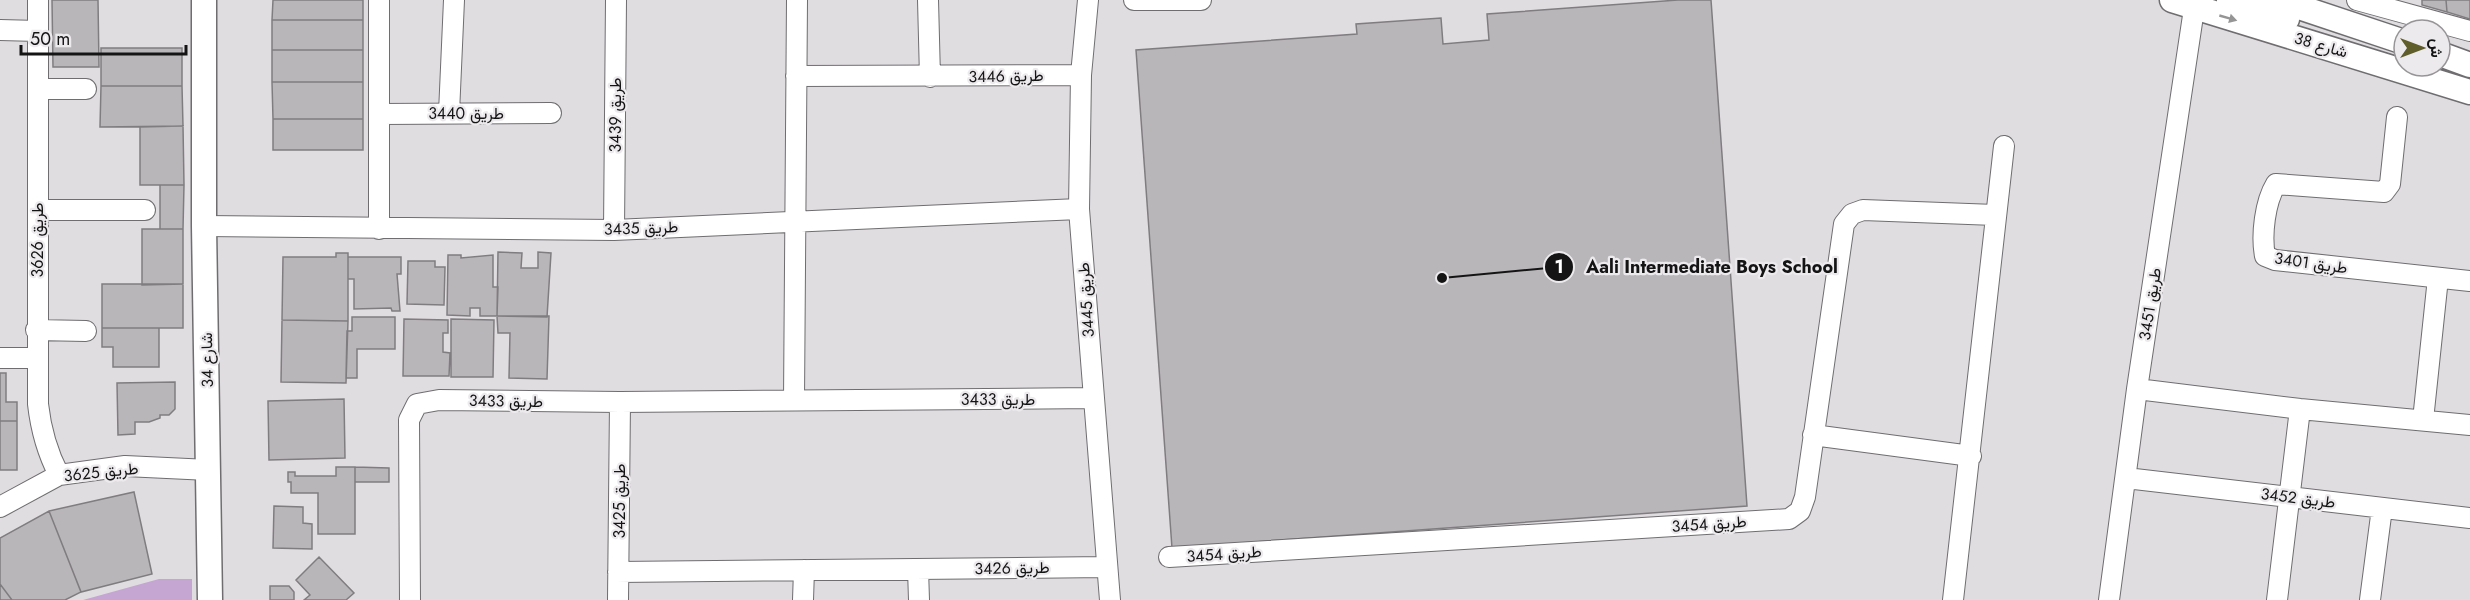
<svg xmlns="http://www.w3.org/2000/svg" width="2470" height="600" viewBox="0 0 2470 600" font-family="Jost,Vazirmatn,sans-serif">
<style>
.green{fill:#c5a5d1}
.building{fill:#b9b6ba;stroke:#807d81;stroke-width:1.5}
.lines{fill:none;stroke-linecap:round;stroke-linejoin:round}
.minor-casing{stroke:#6f6d70;stroke-width:22}
.tertiary-casing{stroke:#6f6d70;stroke-width:27}
.minor{stroke:#fff;stroke-width:20}
.tertiary{stroke:#fff;stroke-width:24}
.oneway{fill:#969596}
.labels{text-anchor:middle;dominant-baseline:central;stroke-width:4.5;stroke-linejoin:round;paint-order:stroke}
.street-label{font-size:16px;fill:#151415;stroke:#edeaee}
.leader{fill:none;stroke:#151415;stroke-width:2}
.callout-dot{fill:#151415;stroke:#edeaee;stroke-width:2}
.mark-label{font-size:18px;text-anchor:middle;font-weight:bold;fill:#fff}
.callout-label{font-size:18px;text-anchor:middle;font-weight:bold;fill:#151415;stroke:#edeaee;stroke-width:4.5;stroke-linejoin:round;paint-order:stroke}
</style>
<rect width="100%" height="100%" fill="#e0dde1"/>
<!-- green -->
<path class="green" d="M159,579H192V600H83Z"/>
<!-- building -->
<path class="building" d="M52,0H98L99,67H53Z
M273,0H363V20H272Z
M1678,0H1711L1747,506L1172,548L1136,50L1357,34L1356,24L1441,18L1443,44L1489,40L1487,14Z
M2422,0H2446L2447,12L2422,5Z
M2446,0H2470V19L2447,12Z
M272,20H363V50H272Z
M101,48H182V86H101Z
M272,50H363V82H272Z
M272,82H363V119H273Z
M101,86H182L183,126L100,127Z
M273,119H363V150H273Z
M183,126L184,185H140V127Z
M160,185H184L183,229H160Z
M142,229H183V284L142,285Z
M498,252L522,253L521,268H538V252L551,253L547,317L497,316Z
M336,253H348V321L282,320L283,257H336Z
M448,255H461V258L493,255V287H498L497,316H480V308H470V316L447,315Z
M348,257H401V274H397L400,311H392L391,308L354,309V279H348Z
M408,261H435V267H445L444,305L407,304Z
M102,284H183V328H102Z
M497,316H549L547,379L509,378L510,333H498Z
M352,317H395V349H357V378H346L347,331H352Z
M404,319L448,320V333H443V352L450,353L449,376H403Z
M451,319L494,320L493,377H451Z
M282,320L348,321L346,383L281,382Z
M102,328H159V367H113V347H102Z
M0,373H6V402H17V421H0Z
M175,382V409L169,415H160V418L149,422H135V434L118,435L117,383Z
M344,399L345,458L269,460L268,401Z
M0,421H17V470H0Z
M336,467H355V534H318V493H291V482H288V472H295V476H336Z
M355,467L389,468V482H355Z
M134,492L152,574L81,592L49,511Z
M274,506L303,507V523L312,524V549L273,548Z
M49,511L81,592L65,600H12L0,584V538Z
M319,557L354,593L346,600H304L310,595L296,580Z
M0,584L12,600H0Z
M270,586H289L294,592V600H270Z"/>
<g class="lines">
<defs>
<path id="minor" d="M38,0V404C41,431 47,452 59,475
M379,0V229
M928,0L930,77
M1088,0L1081,75L1079,209L1110,600
M1134,0H1201
M2357,0L2470,31
M0,30L38,31
M796,76L1081,75
M38,89H86
M449,113L454,0
M381,114L551,113
M2397,117L2390,184L2384,192L2276,184C2265,202 2261,235 2265,256L2275,260L2470,281
M38,210H145
M204,226L614,230L1079,209
M614,230L616,0
M36,330L86,331
M0,358H36
M2137,389L2300,409L2470,425
M794,400L797,0
M2423,420L2438,278
M1813,435L1971,456
M2126,478L2470,518
M0,507L59,475L125,466L209,470
M1169,557L1789,519L1800,511L1805,497L1844,224L1852,214L1863,210L1995,215
M918,569L919,600
M618,572L1106,567
M410,600L409,420L417,404L439,400L620,402L1094,398
M618,600L620,402
M803,600L804,570
M1953,600L2004,146
M2109,600L2137,389L2194,9
M2277,600L2300,409
M2370,600L2382,508"/>
<path id="tertiary" d="M204,0V226L210,600
M2172,0L2470,92
M2229,0L2287,19
M2278,0L2404,42
M2440,54L2470,65"/>
</defs>
<!-- minor casing -->
<use href="#minor" class="minor-casing"/>
<!-- tertiary casing -->
<use href="#tertiary" class="tertiary-casing"/>
<!-- minor -->
<use href="#minor" class="minor"/>
<!-- tertiary -->
<use href="#tertiary" class="tertiary"/>
</g>
<!-- one-way arrows -->
<defs><path id="oneway-solid" d="M-6-.8H1V-3.2L6.5 0L1 3.2V.8H-6Z" transform="scale(1.5)"/></defs>
<use class="oneway" href="#oneway-solid" transform="translate(2228 18) rotate(16)"/>
<g class="labels">
<!-- street labels -->
<g class="street-label">
<text transform="translate(2321 45) rotate(16)">شارع 38</text>
<text transform="translate(1006 76) rotate(-1)">طريق 3446</text>
<text x="466" y="113">طريق 3440</text>
<text transform="translate(615 115) rotate(-90)">طريق 3439</text>
<text transform="translate(641 228) rotate(-2)">طريق 3435</text>
<text transform="translate(37 240) rotate(-90)">طريق 3626</text>
<text transform="translate(2311 263) rotate(8)">طريق 3401</text>
<text transform="translate(1086 300) rotate(-94)">طريق 3445</text>
<text transform="translate(2150 304) rotate(-81)">طريق 3451</text>
<text transform="translate(207 360) rotate(-91)">شارع 34</text>
<text x="998" y="399">طريق 3433</text>
<text transform="translate(506 401) rotate(1)">طريق 3433</text>
<text transform="translate(101 472) rotate(-6)">طريق 3625</text>
<text transform="translate(2298 498) rotate(7)">طريق 3452</text>
<text transform="translate(619 501) rotate(-90)">طريق 3425</text>
<text transform="translate(1709 524) rotate(-4)">طريق 3454</text>
<text transform="translate(1224 554) rotate(-4)">طريق 3454</text>
<text transform="translate(1012 568) rotate(-1)">طريق 3426</text>
</g>
</g>
<!-- callouts -->
<path class="leader" d="M1442 278L1559 267"/>
<g class="callout-dot">
<circle cx="1442" cy="278" r="6"/>
<circle cx="1559" cy="267" r="15"/>
</g>
<g class="mark-label">
<text x="1559" y="273">1</text>
</g>
<g class="callout-label">
<text x="1712" y="273">Aali Intermediate Boys School</text>
</g>
<!-- north arrow -->
<g transform="translate(2422 48) rotate(90)"><circle r="28" fill="#edeaee" stroke="#979497" stroke-width="1.5"/>
<path d="M0-4.5L10 22L0 15L-10 22Z" fill="#5f5d2a"/>
<text y="-9" font-size="16" font-weight="bold" text-anchor="middle" fill="#151415">ش</text>
</g>
<!-- scale -->
<path d="M21 45v9h165v-9" fill="none" stroke="#151415" stroke-width="3"/>
<text x="30" y="45" font-size="18" fill="#151415" stroke="#edeaee" stroke-width="4.5" paint-order="stroke">50 m</text>
</svg>
